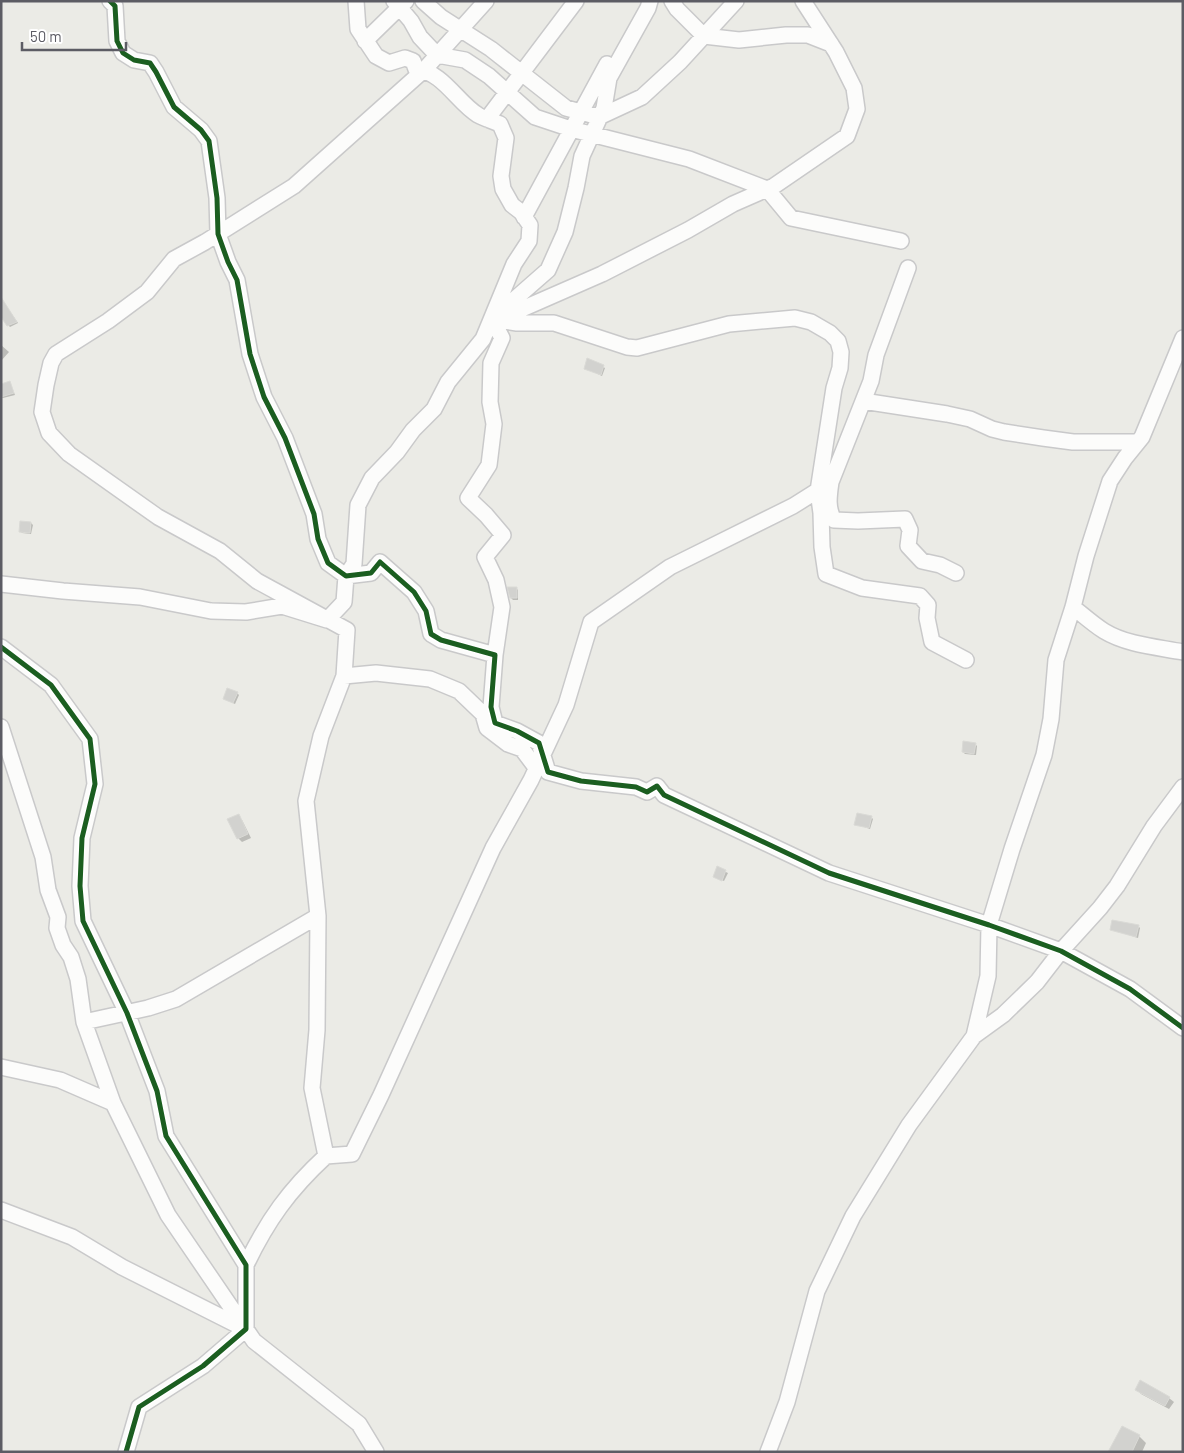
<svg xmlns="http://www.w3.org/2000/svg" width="1184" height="1453" viewBox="0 0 1184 1453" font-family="Barlow,sans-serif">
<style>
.shadow{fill:#0003}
.building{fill:#d2d2cf;stroke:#dadad6}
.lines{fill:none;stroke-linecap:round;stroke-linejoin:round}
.minor-casing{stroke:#c9c9ca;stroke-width:18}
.minor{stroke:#fcfcfb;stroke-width:15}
.cycleway-casing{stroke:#fff;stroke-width:8}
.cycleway{stroke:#1b5e20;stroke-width:5}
</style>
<rect width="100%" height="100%" fill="#ebebe6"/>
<!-- shadow -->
<path class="shadow" d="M9,310L18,323L10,327L8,325Z
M1,345L9,352L1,361Z
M588,360L605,368L602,376L585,368Z
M10,383L15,395L3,398L1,397Z
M31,523L33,525L31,534L22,533L20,531Z
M516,588L518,590V600H513L511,598Z
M237,693L239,695L235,704L224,699Z
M975,744L977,746L976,755L965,754L963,752Z
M238,816L242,820L251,838L242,842L238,838Z
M871,817L873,819L870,829L856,824Z
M717,868L728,873L724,881L714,877Z
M1138,926L1140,928L1138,938L1111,929Z
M1137,1389L1169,1398L1174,1402L1169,1409L1141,1394Z
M1122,1428L1139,1436L1146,1443L1142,1452H1110Z"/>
<!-- building -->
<path class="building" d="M1,297L17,322L7,326L1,317Z
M587,358L604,365L601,375L584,369Z
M10,381L14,393L1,397V384Z
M20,521L31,522L30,533L19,532Z
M507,587H517V598H510Z
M227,688L238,692L233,703L223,699Z
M963,741L976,743L974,754L962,752Z
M857,813L872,816L869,828L854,825Z
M239,814L248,834L237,839L227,819Z
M717,866L726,870L722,881L713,877Z
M1112,920L1139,925L1136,937L1110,930Z
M1140,1380L1170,1397L1165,1406L1135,1390Z
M1122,1426L1140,1435L1132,1452H1108Z"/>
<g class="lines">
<defs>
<path id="minor" d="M110,1L115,6L117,41L123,53L134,60L150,63L156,72L174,107L201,130L209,141L217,198L218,234L228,262L237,280L250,354L264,397L285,438L314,514L318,539L328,563L346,576L371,573L380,562L414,592L426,611L431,634L441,640L495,655L491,707L495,723L517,731L539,743L548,772L581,781L636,787L647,792L657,786L664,795L829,873L989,925L1061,951L1130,989L1183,1028
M394,1L411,21L420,37L437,55L465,60L489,76L535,117L571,129L689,159L767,189L791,218L901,241
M423,1L441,17L491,49L566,108L599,117L642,97L680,62L736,1
M486,1L424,70L294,186L205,242L174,259L147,292L108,321L56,354L51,363L46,385L42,412L49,433L69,454L158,517L220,551L257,581L347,630L344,676L376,673L430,679L459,691L483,714L487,728L508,744L522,749L537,769
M672,1L677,9L704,36L739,40L786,35H808L831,44
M365,41L406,1
M487,119L576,1
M524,217L607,64
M908,268L876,355L871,381L831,482C829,496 827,508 834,520L858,521L905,519L910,530L908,546L922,561L940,565L956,573
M499,313L548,270L565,232L576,188L582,156L604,108L609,78L648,8L650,1
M492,319L517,323H554L627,347L637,348L729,324L795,318L811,322L830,333L838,341L841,352L840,368L834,388L818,491L821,513L822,547L826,574L862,588L920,596L928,605L927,618L932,642L966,660
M492,319L502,338L491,363L490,402L494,424L489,465L468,498L486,515L503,535L485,557L496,580L502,607L495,655
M497,320L602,274L688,230L733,204L774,186L847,136L857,109L854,88L836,52L803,1
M863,401L947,414L970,419L992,429L1004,432L1043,438L1073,442H1138
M1,584L63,591L140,597L211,611L246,612L282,606L327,620L344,602L346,576L354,564L358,505L372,478L397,452L413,430L434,409L448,382L483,339L514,264L529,241L530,225L521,212L512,205L503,189L501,176L506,138L500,124C493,121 485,119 478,115C457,102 443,72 416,69L413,61L405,58L389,63L376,56L358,29L356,1
M1073,607C1083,615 1093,624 1104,631C1127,645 1157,647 1183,652
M1,647L51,685L90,739L95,784L82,838L80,886L83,921L127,1013L157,1091L166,1136L246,1265V1329L203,1366L139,1407L126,1452
M1,727L43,857L48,890L58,917L57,928L63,945L71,957L78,979L84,1022L113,1103L168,1215L254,1341L359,1424L376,1452
M84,1022L148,1008L176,999L318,916
M974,1036L988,976L989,925L1012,849L1044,755L1051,719L1056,660L1073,607L1086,556L1110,481L1125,458L1142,437L1183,338
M1,1067L60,1080L113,1103
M326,1156L352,1154L381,1095L493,848L531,780L566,705L591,622L670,567L793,506L831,482
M1,1210L72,1237L122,1267L245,1329
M246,1265C267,1221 289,1190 326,1156L312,1088L317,1030L318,916L306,801L321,736L344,676
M768,1452L787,1402L817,1291L853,1216L909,1125L974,1036L1003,1015L1037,982L1061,951L1100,908L1117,886L1154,826L1183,787"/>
</defs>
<!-- minor casing -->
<use href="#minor" class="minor-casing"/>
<!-- minor -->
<use href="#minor" class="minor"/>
<defs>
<path id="cycleway" d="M110,1L115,6L117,41L123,53L134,60L150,63L156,72L174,107L201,130L209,141L217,198L218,234L228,262L237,280L250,354L264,397L285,438L314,514L318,539L328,563L346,576L371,573L380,562L414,592L426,611L431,634L441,640L495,655L491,707L495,723L517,731L539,743L548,772L581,781L636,787L647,792L657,786L664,795L829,873L989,925L1061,951L1130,989L1183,1028
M1,647L51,685L90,739L95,784L82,838L80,886L83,921L127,1013L157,1091L166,1136L246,1265V1329L203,1366L139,1407L126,1452"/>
</defs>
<!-- cycleway casing -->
<use href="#cycleway" class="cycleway-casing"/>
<!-- cycleway -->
<use href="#cycleway" class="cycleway"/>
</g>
<!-- border -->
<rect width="1184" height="1453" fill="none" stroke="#5c5c64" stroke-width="5"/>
<!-- scale -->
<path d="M22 42v8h104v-8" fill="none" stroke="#5c5c64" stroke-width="2.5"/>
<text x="30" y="42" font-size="15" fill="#5c5c64" stroke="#ffffff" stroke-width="4" paint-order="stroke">50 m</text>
</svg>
